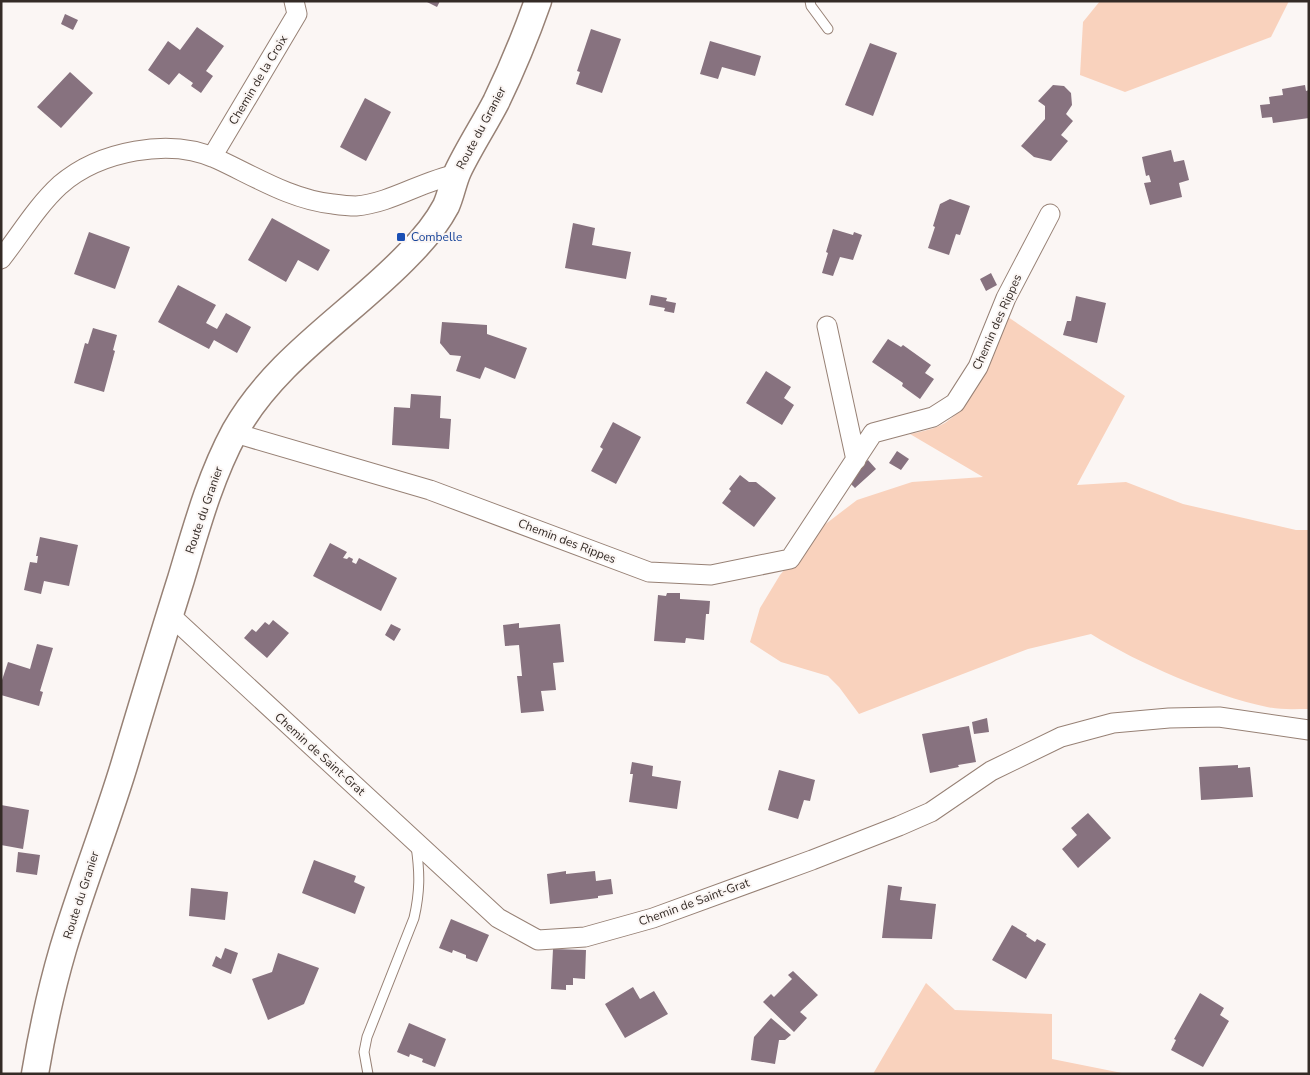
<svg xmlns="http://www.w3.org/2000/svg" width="1310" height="1075" viewBox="0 0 1310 1075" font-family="'Nunito Sans',sans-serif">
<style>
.green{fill:#f9d2bd}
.building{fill:#87727f}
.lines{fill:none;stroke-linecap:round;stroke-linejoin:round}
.lane-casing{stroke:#978175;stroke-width:11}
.street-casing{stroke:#978175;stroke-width:21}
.secondary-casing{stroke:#978175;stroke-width:29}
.lane{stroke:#fff;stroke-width:9}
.street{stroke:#fff;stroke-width:19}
.secondary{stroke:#fff;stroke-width:26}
.transit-dot{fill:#1a4fb4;stroke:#fbf6f4;stroke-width:2}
.labels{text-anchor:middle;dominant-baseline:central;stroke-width:4;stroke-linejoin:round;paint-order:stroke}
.street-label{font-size:12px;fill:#342b26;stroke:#fbf6f4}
.transit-label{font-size:12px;fill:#164399;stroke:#fbf6f4;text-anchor:start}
</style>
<rect width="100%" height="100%" fill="#fbf6f4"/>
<!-- green -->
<path class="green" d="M1100,1H1289L1271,37L1125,92L1080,75L1083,22Z
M1008,317L1125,396L1077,485L1126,482L1183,504L1296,530H1309V709C1295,709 1280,710 1267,707C1211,695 1140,664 1091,634L1028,649L859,714L839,687L828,676L781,662L750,642L760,608L780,575L819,529L857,500L912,482L983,477L910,434C919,432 930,430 939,426C974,411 993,350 1008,317Z
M926,983L955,1010L1052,1014V1059L1127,1074H873Z"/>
<!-- building -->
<path class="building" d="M425,1H440L437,7Z
M65,14L78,20L73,30L61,24Z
M197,27L224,46L206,71L213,76L201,93L191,86L193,83L179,73L169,85L148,70L168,41L180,50Z
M591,29L621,39L602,93L576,84L580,72L577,71Z
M710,41L761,56L755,76L722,67L718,79L700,74Z
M870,43L897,53L873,116L845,105Z
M70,72L93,93L61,128L37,107Z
M1053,85L1064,86L1071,93L1072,105L1066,114L1073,121L1061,135L1068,141L1051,161L1034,157L1021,146L1045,119V106L1038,101Z
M1305,85L1306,91L1309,90V118L1273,123L1272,117L1262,118L1260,105L1270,104L1269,97L1283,95L1282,89Z
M365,98L391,112L366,161L340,147Z
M1171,150L1174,162L1184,160L1189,180L1179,183L1182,197L1150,205L1144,183L1151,182L1149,175L1146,176L1142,157Z
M950,199L970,206L960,235L956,234L949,255L928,248L935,227L933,226L940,204Z
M272,218L330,250L318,271L298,260L286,282L248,260Z
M573,223L595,228L592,245L631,252L626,279L565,268Z
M833,229L853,235L854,232L862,235L853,260L840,257L833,276L822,273L828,253L826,252Z
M89,232L130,247L115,289L74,274Z
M991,273L997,285L986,291L980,279Z
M178,285L216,305L206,323L217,329L226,313L251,327L237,353L214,340L209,349L158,322Z
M651,295L667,298L666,301L676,303L674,313L664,311L665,308L649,305Z
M1076,296L1106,303L1097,343L1063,335L1067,321H1071Z
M442,322L487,325V334L527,348L515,379L485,367L480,379L456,371L461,356L450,355L440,343Z
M93,328L117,335L113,350L115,351L104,392L74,383L85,343L88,344Z
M888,339L901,347L903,345L931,365L925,373L934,379L920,399L902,386L903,383L872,362Z
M766,371L791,387L784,398L794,405L782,425L746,403Z
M411,394L441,396L440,418L451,419L449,449L392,445L394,407L410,408Z
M613,422L641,437L616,484L591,471L603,449L600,447Z
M897,451L909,459L901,470L889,463Z
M868,460L876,469L855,488L846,479Z
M740,475L749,482H756L776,498L754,527L722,503L731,491L729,489Z
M40,537L78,545L69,586L44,581L41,594L24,590L30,562L37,563L38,556H36Z
M330,543L347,552L343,558L347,559L349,557L353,559L352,562L356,564L359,558L397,578L381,611L313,576Z
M667,593H680V599L710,601L709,614H706L704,640L686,638L685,643L654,641L658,595L666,596Z
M273,620L289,633L267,658L244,638L252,629L256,632L265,622L269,625Z
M519,623V628L560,624L564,662L553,663L556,690L541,691L544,711L521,713L517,676H522L519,645L505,646L503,625Z
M391,624L401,629L394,641L385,635Z
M37,644L53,648L40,691L43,692L39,706L1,695V683L8,662L30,669Z
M987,718L989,732L974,734L972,722Z
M969,726L976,762L958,765L959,767L930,773L922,734Z
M632,762L653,766L652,776L681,781L677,809L629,802L633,774H630Z
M1238,765V768L1250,767L1253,797L1201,800L1199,767Z
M779,770L815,780L810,801L804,800L798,819L768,810Z
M1,805L29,810L23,849L1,845Z
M1088,813L1111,838L1078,868L1062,849L1077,835L1071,828Z
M18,852L40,855L37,875L16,872Z
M314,860L356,876L354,882L365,887L355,914L302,893Z
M566,871V874L595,871L596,881L611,879L613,894L598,896V898L550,904L547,874Z
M888,885L902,887L900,900L936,904L932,939L882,938Z
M191,888L228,892L225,920L189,916Z
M451,919L489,935L477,962L466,958V955L453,950L452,953L439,948Z
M1012,925L1027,934L1026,936L1035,942L1037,939L1046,944L1026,979L992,960Z
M225,948L238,953L231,974L212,966L216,956L221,959Z
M553,949L586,950L585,979L573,978V985H566V990L551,989Z
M278,953L319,968L304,1004L268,1020L252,979L272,972Z
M793,971L818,995L800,1012L807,1018L794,1032L763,1002L771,994L774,997L792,979L788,975Z
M633,987L640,999L654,991L668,1014L625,1038L605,1004Z
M1200,993L1224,1008L1220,1015L1229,1021L1203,1067L1171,1050L1176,1040L1174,1039Z
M771,1018L791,1035L785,1040H779L775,1064L751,1060L754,1037Z
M409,1023L446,1039L435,1067L422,1062L423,1059L410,1054L409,1057L397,1052Z"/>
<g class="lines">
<defs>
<path id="lane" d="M810,1L811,6L828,29
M368,1074L364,1052L367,1037L414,918C420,892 420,873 416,846"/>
<path id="street" d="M212,157L297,14L294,1
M1,259C20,235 37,206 60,185C99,151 170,137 217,159C254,176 292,200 333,204C340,205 348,206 356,206C391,203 422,181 457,174
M827,326L856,460
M235,431L245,436L430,490L649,572L711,575L790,559L873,433L933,417L955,403L978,367L1006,298L1050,214
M170,615L498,918L538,940L585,937L653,918L812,860L899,826L931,812L991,771L1061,737L1113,723L1169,718L1219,717L1309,730"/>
<path id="secondary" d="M35,1074C42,1032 51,990 63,949C82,885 107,823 126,759C144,699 162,639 181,579C196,529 210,477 235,431C276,358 353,313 409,254C423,240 437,223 446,206C451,195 453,182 458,171C469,148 484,125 496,102C512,69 526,35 538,1"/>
</defs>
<!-- lane casing -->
<use href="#lane" class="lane-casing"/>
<!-- street casing -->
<use href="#street" class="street-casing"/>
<!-- secondary casing -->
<use href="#secondary" class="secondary-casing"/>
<!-- lane -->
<use href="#lane" class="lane"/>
<!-- street -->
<use href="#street" class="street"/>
<!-- secondary -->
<use href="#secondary" class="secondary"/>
</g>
<!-- markers -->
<rect class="transit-dot" x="396" y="232" width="10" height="10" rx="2.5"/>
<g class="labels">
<!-- street labels -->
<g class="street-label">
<text transform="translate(258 80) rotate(-59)">Chemin de la Croix</text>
<text transform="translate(481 128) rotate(-62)">Route du Granier</text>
<text transform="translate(997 322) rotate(-66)">Chemin des Rippes</text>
<text transform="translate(204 510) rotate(-71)">Route du Granier</text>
<text transform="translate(567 541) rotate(21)">Chemin des Rippes</text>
<text transform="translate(320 754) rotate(42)">Chemin de Saint-Grat</text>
<text transform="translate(81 895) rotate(-72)">Route du Granier</text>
<text transform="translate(694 902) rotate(-20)">Chemin de Saint-Grat</text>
</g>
<!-- transit labels -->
<g class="transit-label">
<text x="411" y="237">Combelle</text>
</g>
</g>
<!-- border -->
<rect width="1310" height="1075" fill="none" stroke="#342b26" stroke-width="5"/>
</svg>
